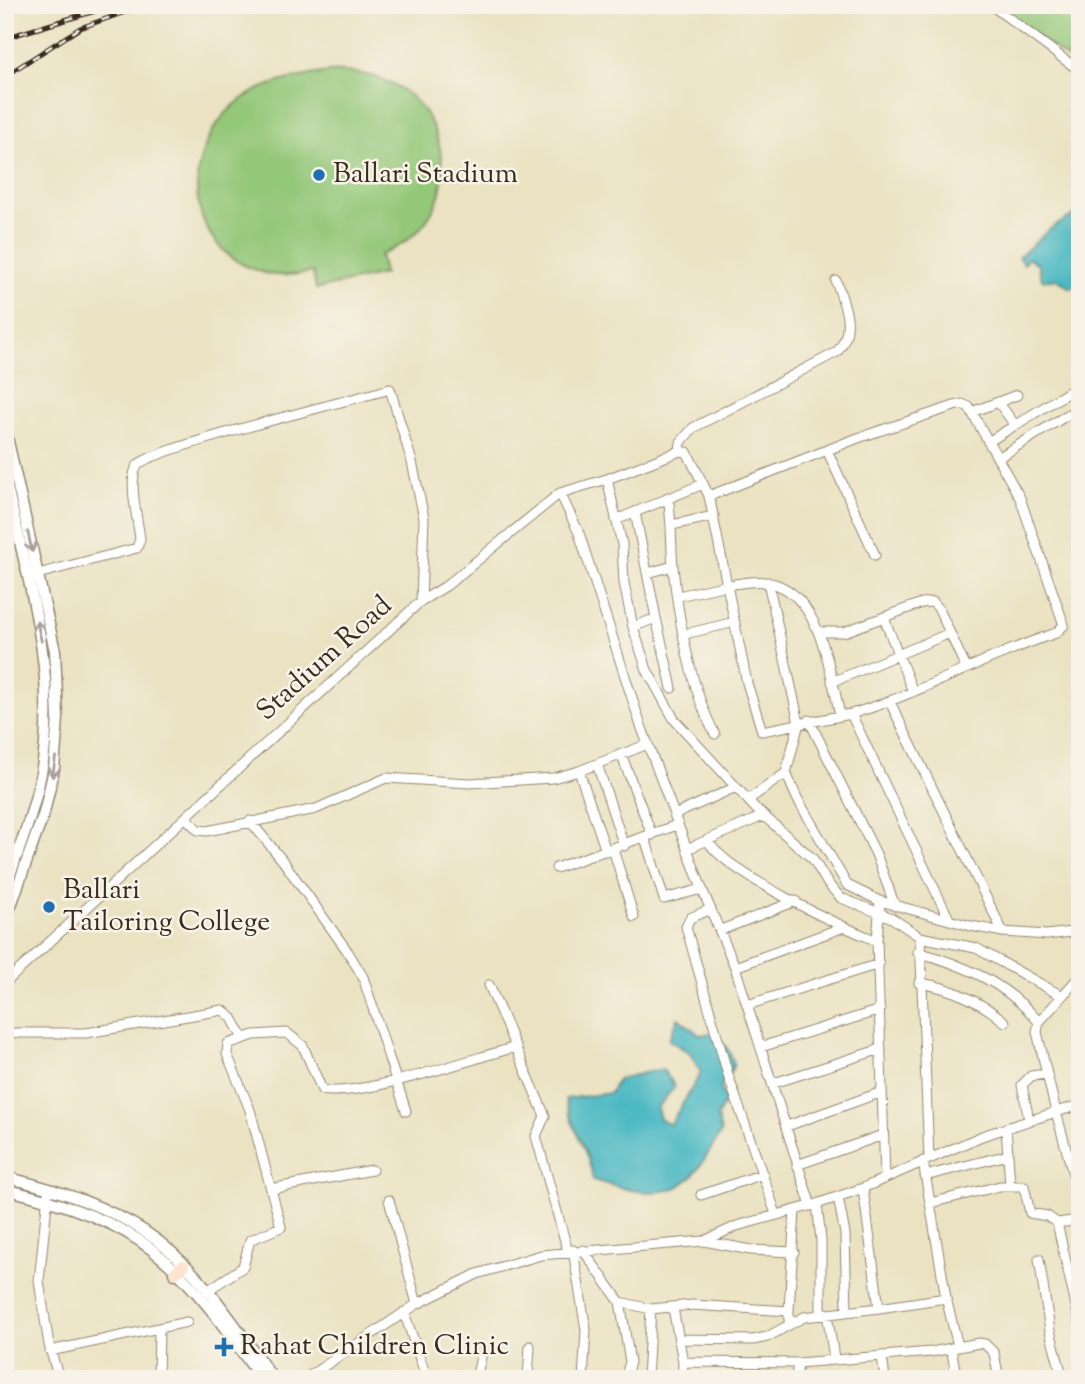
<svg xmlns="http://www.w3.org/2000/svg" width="1085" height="1384" viewBox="0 0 1085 1384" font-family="'Sorts Mill Goudy',serif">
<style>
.green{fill:#94c879;stroke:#68794c;stroke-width:2}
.water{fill:#4ab8c2;stroke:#427170;stroke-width:2}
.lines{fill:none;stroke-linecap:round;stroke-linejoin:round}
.minor-casing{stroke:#928670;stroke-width:11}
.tertiary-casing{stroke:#928670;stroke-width:13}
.secondary-casing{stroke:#928670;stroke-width:15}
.minor{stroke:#fff;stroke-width:9}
.tertiary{stroke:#fff;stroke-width:10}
.secondary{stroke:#fbe5cf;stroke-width:12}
.rail-casing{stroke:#3b2a1e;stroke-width:5}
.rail{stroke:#f7f3e8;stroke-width:2.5;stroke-dasharray:8;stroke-linecap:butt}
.oneway{stroke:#a79f9a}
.poi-dot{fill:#1f6fb2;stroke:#f7f3e8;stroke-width:2.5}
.labels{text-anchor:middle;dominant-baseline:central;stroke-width:5;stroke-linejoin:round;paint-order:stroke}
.poi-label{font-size:28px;fill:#3b2a1e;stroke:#f7f3e8;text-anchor:start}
.street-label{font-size:28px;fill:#3b2a1e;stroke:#f7f3e8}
</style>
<rect width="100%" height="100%" fill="#f7f3e8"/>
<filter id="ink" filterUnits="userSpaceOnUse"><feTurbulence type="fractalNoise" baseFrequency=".0143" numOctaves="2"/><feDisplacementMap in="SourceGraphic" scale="14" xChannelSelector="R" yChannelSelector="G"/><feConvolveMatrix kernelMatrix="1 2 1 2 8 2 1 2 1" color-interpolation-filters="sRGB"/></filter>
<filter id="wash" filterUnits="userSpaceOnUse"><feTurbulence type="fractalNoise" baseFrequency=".00686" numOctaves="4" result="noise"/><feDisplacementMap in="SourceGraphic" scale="28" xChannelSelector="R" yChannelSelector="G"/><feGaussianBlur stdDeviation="1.57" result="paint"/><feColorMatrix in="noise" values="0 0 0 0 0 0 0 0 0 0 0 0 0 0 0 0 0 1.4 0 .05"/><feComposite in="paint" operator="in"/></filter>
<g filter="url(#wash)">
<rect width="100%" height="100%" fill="#eae2c1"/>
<!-- green -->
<path class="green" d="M996,5H1080V68Z
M329,72C354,71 379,75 401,89C421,102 433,122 439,145C452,196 427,236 380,255L384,274L316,289L313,272C299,274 284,277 270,274C184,256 175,153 238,102C263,82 299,77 329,72Z"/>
<!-- water -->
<path class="water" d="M1080,211V285L1070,288L1057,279L1042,280L1038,264L1028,258L1024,264L1019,257L1050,229Z
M678,1018L700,1035L711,1033C724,1041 730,1050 734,1065L721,1086L725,1102L717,1116L721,1133C711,1147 702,1167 689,1179C664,1202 622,1189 593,1180C589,1150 571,1128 565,1099L610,1093L618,1079L662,1069L675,1086L657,1108L660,1119L670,1125L701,1073L690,1053L669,1040Z"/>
</g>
<g filter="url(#ink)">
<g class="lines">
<defs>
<path id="minor" d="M991,5L1080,71
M998,402L1015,425
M972,412L1017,395
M988,442L1080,385
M827,450L875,555
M680,451L681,442L693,428L837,352C856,328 845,307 836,281
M998,458L1080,407
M560,493L579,533L640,723L702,889L735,967L811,1206
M709,496L858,438L954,406L962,404L969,407L1020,498L1064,625L1056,633C986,656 922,693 851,714
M668,497C672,521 671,544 673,567C678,617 691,691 715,734
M635,512L656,618
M616,520L703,484
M672,525L714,516
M648,573L673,566
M768,582L799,723L786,773L797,798L847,885L880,901L971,926L1003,932L1047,935L1080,931
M678,596L727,585L747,683L762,731L851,714L949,919
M421,601L446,586L560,493L607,479
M884,618L913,692
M633,627L656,618L672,688
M820,632H844L922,603L933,602L939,609L966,668
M685,634L735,622
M832,682L950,633
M890,702L1003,932
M840,715C830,673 820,588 765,582C753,580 739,584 727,585L709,496L687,452L680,451L607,479L622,544L624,583L633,627L647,670L674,719L756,809L813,859L828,884L841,898L892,918L920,937L976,948L1062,996
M809,720L876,854L895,906
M621,754L652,835
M597,764L624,846
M579,771L606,851
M748,800L786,773
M674,815L736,787
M186,818L198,830L207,831L316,809L386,778L470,783L553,778L579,771L648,744
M250,821L283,861L348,952L363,977L406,1111
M645,838L664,899L702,889
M708,841C726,873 840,926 877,941
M613,849L634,917
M687,849L763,816
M556,868L677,825
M880,901L877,941L885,1177
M711,909L690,918L686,927L729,1078L776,1214
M721,930L796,901
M920,937L929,1158
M918,952C966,966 1006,983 1039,1022
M735,967L844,927
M1080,976L1039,1022L1037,1032L1056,1112L1080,1105
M5,983L421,601L424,518L412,462L390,389C355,399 150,449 138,465C127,478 138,521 140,539L137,548L34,575
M919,983C950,987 982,1002 1005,1022
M489,985L545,1116L536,1136L568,1252
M747,1005L879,964
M5,1033H86L223,1010L232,1018L243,1038
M761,1047L880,1010
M774,1083L881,1049
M1029,1120L1022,1085L1031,1076L1046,1074
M787,1126L882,1092
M1006,1128L1008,1155
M923,1161L946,1298L958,1346
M797,1165L883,1135
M925,1176L1008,1155L1010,1186
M271,1189L372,1170
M48,1194L39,1281L49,1345L59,1379
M701,1195L763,1174
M838,1197L845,1234L847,1311
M389,1200L417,1304
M930,1203L1000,1186H1024L1030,1213L1047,1216L1057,1223L1080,1220
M817,1204L821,1240V1313
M1057,1223L1080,1323
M704,1241L751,1250L794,1252
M573,1250L586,1330L583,1379
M583,1250L620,1302L630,1362L625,1379
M1039,1259L1050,1331L1063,1379
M207,1291L243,1267L250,1240L281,1227L250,1110L227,1054L228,1044L254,1035L287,1033L303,1046L322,1090C359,1098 474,1058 516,1047
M620,1302L651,1309L692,1305L789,1311V1323
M673,1308L683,1362
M879,1308L946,1298
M789,1311L795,1210
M404,1312L427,1379
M827,1313L834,1358
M680,1339L753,1340L767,1337L804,1317L879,1308L863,1188
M951,1348L957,1379
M50,1351L187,1322
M882,1356L885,1379
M158,1379L159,1328
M305,1379L417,1304L477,1274L541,1255L704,1241L737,1226L817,1204L863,1188L982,1136L1056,1112L1080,1199
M476,1379L481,1357
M528,1379L530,1346
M647,1379L651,1309
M682,1379L683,1362L798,1363L931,1352L979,1343L985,1344L994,1353L999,1379
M796,1379L798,1363"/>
<path id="tertiary" d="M5,428L55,651L58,718L54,769L44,813L5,922
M5,478C25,570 57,665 43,761C37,804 20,847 5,888
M5,1177C52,1188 103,1204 144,1231C198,1266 236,1327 273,1379
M5,1189C52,1201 100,1214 140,1241C189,1274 228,1331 261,1379"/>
<path id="secondary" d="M175,1273L183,1266"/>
</defs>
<!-- minor casing -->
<use href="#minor" class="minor-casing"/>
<!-- tertiary casing -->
<use href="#tertiary" class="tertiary-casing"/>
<!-- secondary casing -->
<use href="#secondary" class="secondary-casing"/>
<!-- minor -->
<use href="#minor" class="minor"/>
<!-- tertiary -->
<use href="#tertiary" class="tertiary"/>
<!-- secondary -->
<use href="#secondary" class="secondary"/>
<defs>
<path id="rail" d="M5,38L115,5
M5,76L80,28L145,5"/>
</defs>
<!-- rail casing -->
<use href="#rail" class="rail-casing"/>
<!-- rail -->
<use href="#rail" class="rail"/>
</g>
<!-- one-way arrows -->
<defs><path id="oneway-shaft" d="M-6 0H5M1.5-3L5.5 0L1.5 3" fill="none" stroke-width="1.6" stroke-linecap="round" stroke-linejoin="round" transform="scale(1.75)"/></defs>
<g class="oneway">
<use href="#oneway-shaft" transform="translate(30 542) rotate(77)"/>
<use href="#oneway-shaft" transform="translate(39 631) rotate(-103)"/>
<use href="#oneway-shaft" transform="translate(54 767) rotate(99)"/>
</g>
</g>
<!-- markers -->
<g class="poi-dot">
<circle cx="319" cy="175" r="7"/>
<circle cx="49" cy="907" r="7"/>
<path d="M220.5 1336.5h7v7h7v7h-7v7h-7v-7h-7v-7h7z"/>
</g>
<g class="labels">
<!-- poi labels -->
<g class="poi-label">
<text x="333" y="175">Ballari Stadium</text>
<text x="63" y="891">Ballari<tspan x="63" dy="32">Tailoring College</tspan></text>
<text x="240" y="1347">Rahat Children Clinic</text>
</g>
<!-- street labels -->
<g class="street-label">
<text transform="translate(325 659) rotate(-42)">Stadium Road</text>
</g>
</g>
<!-- margin -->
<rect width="1085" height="1384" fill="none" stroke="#f7f3e8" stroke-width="28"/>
</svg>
